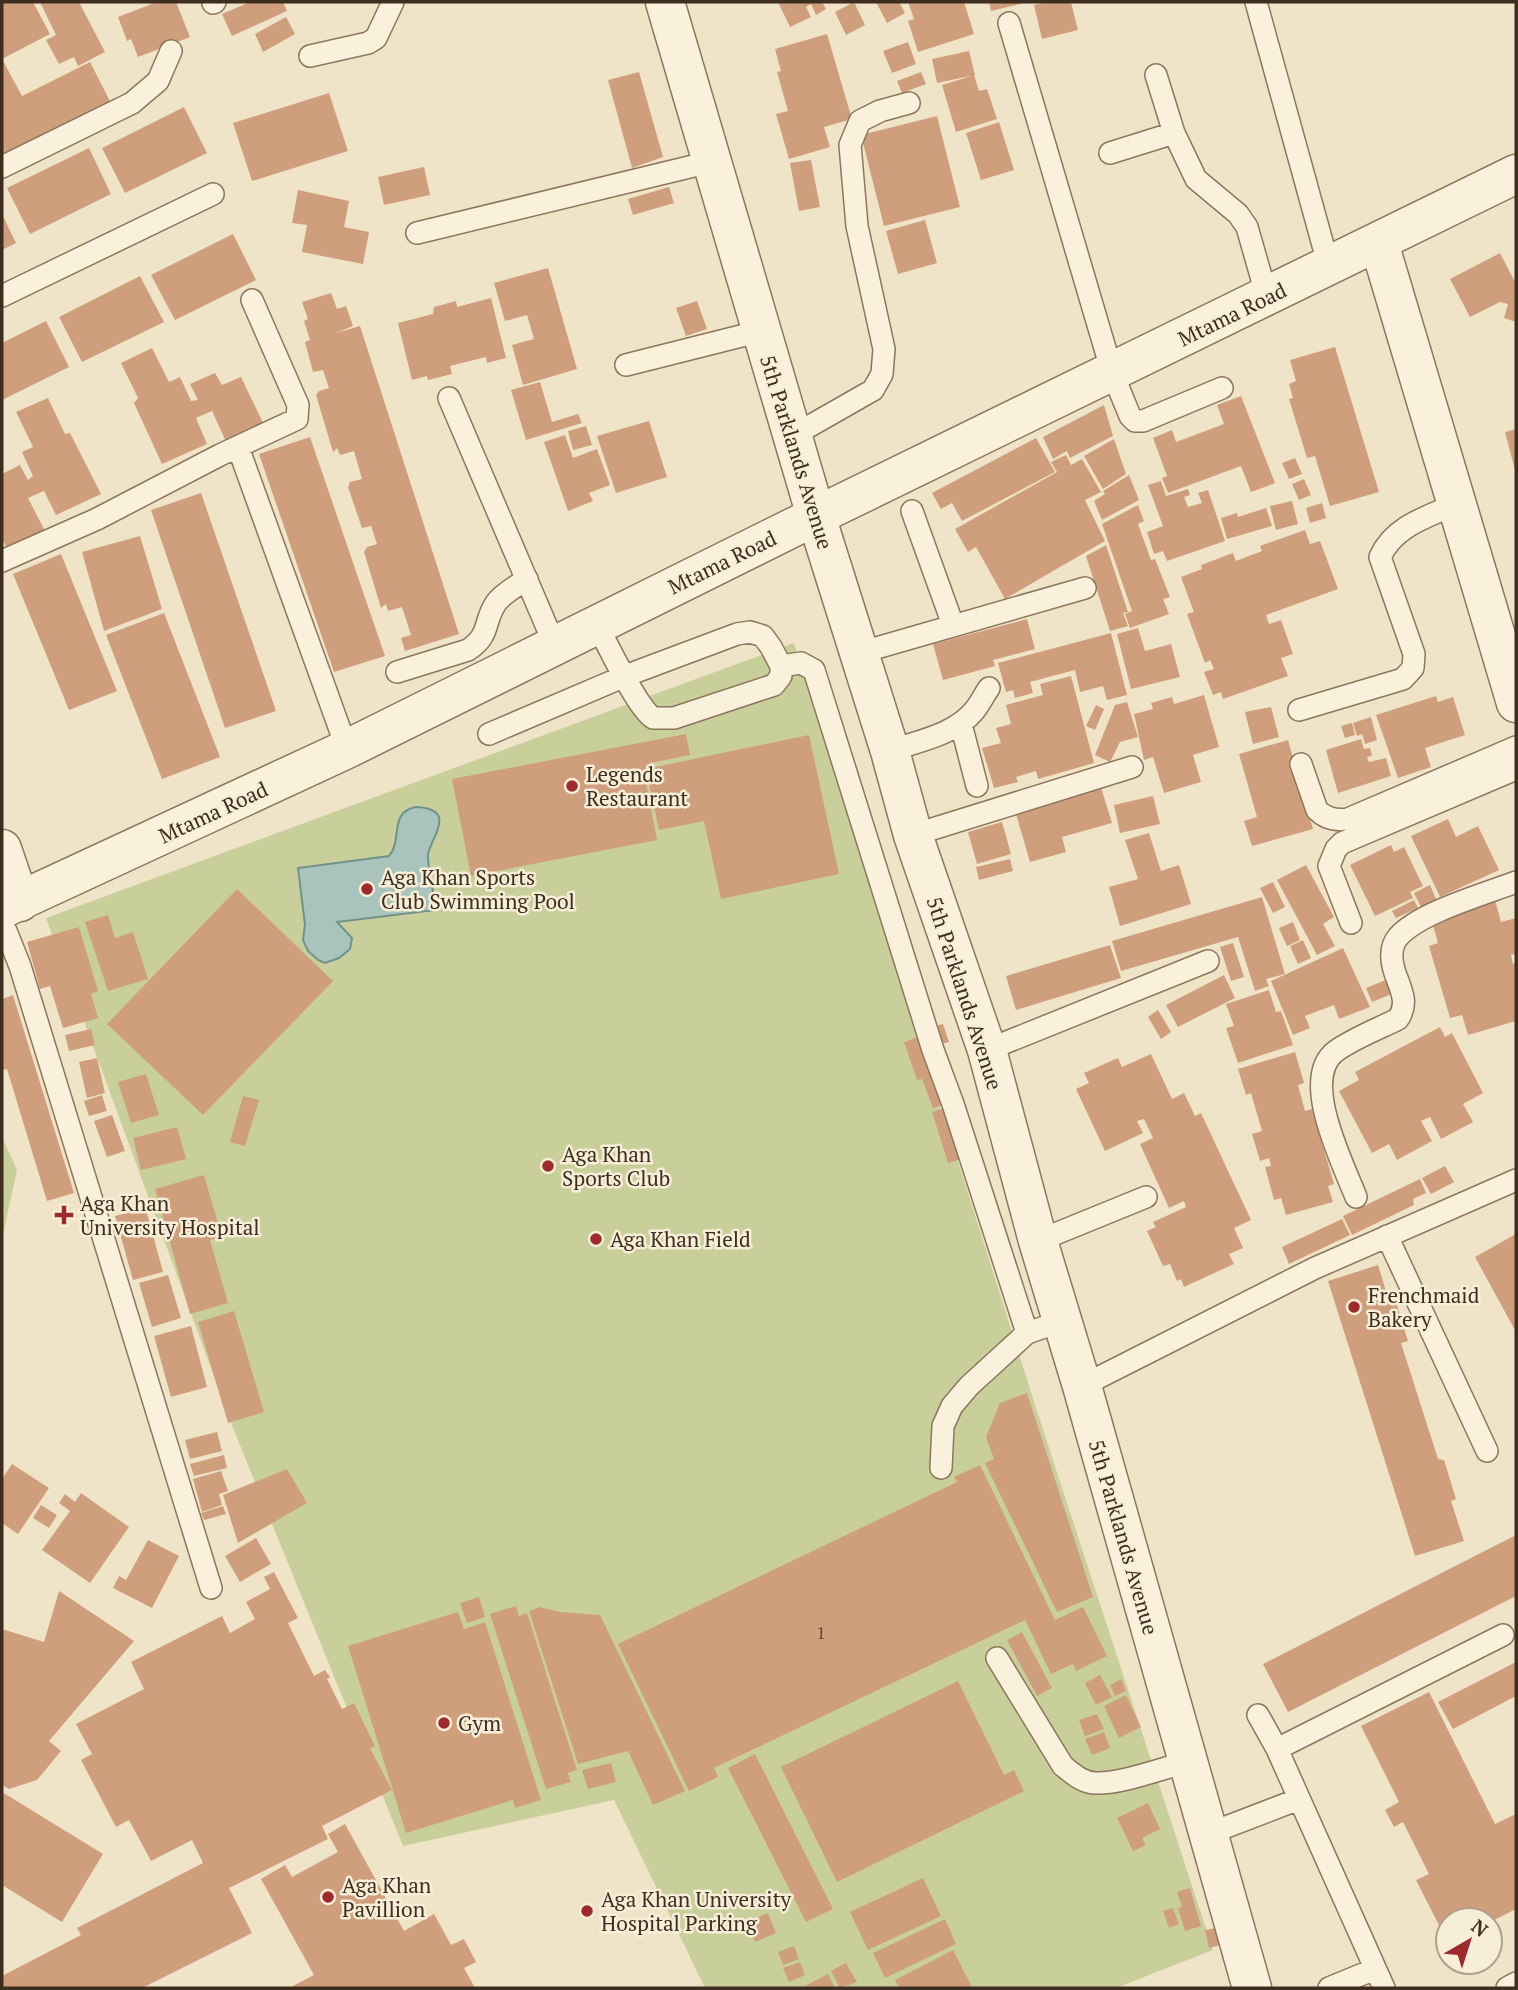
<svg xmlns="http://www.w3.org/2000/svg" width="1518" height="1990" viewBox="0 0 1518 1990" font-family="'PT Serif',serif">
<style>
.green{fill:#c9cf9b}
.water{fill:#a9c4bc;stroke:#6f938a;stroke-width:2}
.building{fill:#cf9f7d}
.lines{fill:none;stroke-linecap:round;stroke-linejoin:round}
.lane-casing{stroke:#8d765c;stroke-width:24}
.street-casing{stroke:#8d765c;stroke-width:41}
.lane{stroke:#faf1dc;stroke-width:21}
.street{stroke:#faf1dc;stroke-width:38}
.poi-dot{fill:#9e2a2b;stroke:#f7eed8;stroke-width:2.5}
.labels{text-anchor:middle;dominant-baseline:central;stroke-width:5;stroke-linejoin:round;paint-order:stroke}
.number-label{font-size:18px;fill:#624a37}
.street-label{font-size:21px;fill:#3d2e20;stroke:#f7eed8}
.poi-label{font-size:21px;fill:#3d2e20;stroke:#f7eed8;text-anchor:start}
</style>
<rect width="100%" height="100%" fill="#f0e4c8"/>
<!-- green -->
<path class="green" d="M794,643L1038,1414L1213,1950L1116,1988H705L614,1800L403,1846L233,1428L46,918Z
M2,1137L17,1170L2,1239Z"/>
<!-- water -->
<path class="water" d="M416,807C460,809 429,840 428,855C428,873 434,892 436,910L337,922L352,938L350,949L339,958L325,963L318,960L308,951L303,940L305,925L298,868L389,856C403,841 388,812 416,807Z"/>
<!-- building -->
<path class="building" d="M2,2H33L50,34L2,59L22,96L90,62L112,105L2,161Z
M40,2H79L105,52L78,66L74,57L59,64L46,40L56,35Z
M157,2H176L190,37L138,57L131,39L127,41L118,17Z
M250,2H283L287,11L232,36L222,14Z
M778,2H822L826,9L816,15L811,4L806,7L811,17L790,27Z
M854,2L865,25L846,35L835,12Z
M876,2H899L905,13L887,23Z
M908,2H964L974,34L918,52L908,21L914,19Z
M989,2H1024V3L991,11Z
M1048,2H1071L1078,30L1042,39L1034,5Z
M286,17L295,34L263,52L255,34Z
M827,34L852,119L824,127L830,147L789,159L776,114L788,111L777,72L781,71L775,49Z
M908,42L916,64L892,73L883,51Z
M969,51L975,75L937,83L932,59Z
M639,72L663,157L632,168L608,80Z
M921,72L926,84L902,93L897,81Z
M974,75L979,91L987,89L997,119L956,132L942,85Z
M329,93L348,151L252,181L233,123Z
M184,107L207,153L125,193L102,148Z
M937,116L960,207L884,226L861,135Z
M999,122L1014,170L981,180L966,133Z
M89,148L111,194L30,234L7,188Z
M811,160L820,207L799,211L790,163Z
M424,167L430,195L384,205L378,177Z
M669,187L674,203L633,215L628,199Z
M298,190L349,201L344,227L369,232L363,264L302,252L307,225L292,223Z
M2,214L16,243L2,250Z
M925,220L937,263L898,274L886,231Z
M233,234L256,280L175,320L151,275Z
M1500,253L1516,284V322L1504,318L1508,304L1500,302L1470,317L1450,279Z
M548,268L577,369L523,385L512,345L534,339L527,315L505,321L494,283Z
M140,276L164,322L82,362L59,317Z
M331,293L337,309L346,306L353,326L336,333L360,326L459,634L405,651L401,638L411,635L402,607L388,611L386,604L381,608L364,552L367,547L377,544L371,526L362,528L348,487L350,482L362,479L354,451L340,455L337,448L333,452L316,395L319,391L329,388L323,370L313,372L305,342L310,340L304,321L308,319L302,302Z
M491,298L506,358L487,363L486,357L450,366L452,374L428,380L427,376L412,380L398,323L433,314L434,307L456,301L457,307Z
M697,301L707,329L686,336L676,308Z
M46,321L69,367L2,400V343Z
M1335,347L1379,492L1330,506L1315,456L1307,458L1289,399L1293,398L1289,384L1296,381L1290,360Z
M152,348L169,382L180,377L191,401L198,400L190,384L215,373L222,385L241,377L266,429L228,446L212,411L196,418L207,444L162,464L134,403L138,398L121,363Z
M540,382L552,422L578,414L582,423L526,440L511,390Z
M1241,396L1275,483L1251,492L1241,466L1168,493L1162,478L1167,476L1153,438L1172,430L1176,442L1224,424L1217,405Z
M48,398L65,434L70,433L101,494L56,515L44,491L28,498L46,533L8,551L2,538V474L20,465L28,480L33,476L22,452L33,447L16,412Z
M1104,405L1113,436L1070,458L1067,451L1053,459L1043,437Z
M649,421L667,477L616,493L597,436Z
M586,426L592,445L573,450L568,431Z
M1516,429V470H1515L1505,432Z
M565,435L573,458L597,449L610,485L589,493L593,501L568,511L544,442Z
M310,437L385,656L334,672L259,454Z
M1036,438L1055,472L962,521L952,503L941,509L932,493Z
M1114,439L1126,474L1103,489L1084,456Z
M1066,455L1071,465L1082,459L1101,492L1085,500L1105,541L1005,599L976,547L968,552L955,529L1057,472L1051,462Z
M1295,458L1302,474L1289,479L1282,463Z
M1129,475L1139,500L1102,520L1094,501L1105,494L1103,491Z
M1304,479L1311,495L1299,500L1292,484Z
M1161,481L1166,496L1188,489L1190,495L1184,497L1188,507L1202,503L1198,493L1208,490L1225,541L1167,561L1163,551L1154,554L1147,532L1163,526L1148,485Z
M201,493L276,711L225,728L151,510Z
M1292,501L1298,524L1276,530L1270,506Z
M1322,503L1326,518L1310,523L1306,508Z
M1138,505L1144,521L1138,524L1151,560L1155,559L1170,597L1163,599L1169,614L1130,628L1125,614L1132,611L1102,524Z
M1266,508L1272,526L1227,539L1221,518L1237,513L1238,517Z
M1305,530L1310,544L1320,541L1338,589L1266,615L1269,624L1281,620L1293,654L1281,658L1288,676L1223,699L1221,692L1213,695L1204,672L1214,669L1210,660L1205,663L1187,614L1194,612L1181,577L1202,569L1201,565L1233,553L1236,561L1262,551L1260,546Z
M140,536L162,609L104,631L82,552Z
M1106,545L1128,612L1123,613L1128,626L1110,631L1086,556Z
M61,554L117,691L69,710L13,574Z
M164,613L220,757L162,779L106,635Z
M1027,619L1035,649L993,660L995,666L943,680L933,644Z
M1138,628L1145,651L1171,644L1180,677L1131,689L1117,634Z
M1111,633L1127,695L1107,700L1103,686L1080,692L1075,670L1030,682L1033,693L1015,698L1013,690L1006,692L998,663Z
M1071,676L1094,763L1038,779L1036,771L1016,777L1018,782L994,788L982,748L1001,743L996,728L1011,724L1006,705L1043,695L1040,684Z
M1204,695L1219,747L1193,755L1201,782L1164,793L1153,757L1144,760L1134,714L1153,709L1151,703L1172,697L1174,704Z
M1436,696L1438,702L1453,697L1465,735L1425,748L1431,767L1398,778L1376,715Z
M1127,702L1138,737L1120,742L1110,762L1095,755L1115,705Z
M1096,705L1104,709L1095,730L1086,726Z
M1271,707L1279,737L1253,744L1245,712Z
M1371,717L1377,740L1365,744L1362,734L1357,736L1353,723Z
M1352,723L1355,735L1345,738L1341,726Z
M686,734L690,755L650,763L652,771L644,772L657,840L471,876L452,779Z
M809,735L839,874L721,899L704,821L659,830L647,775L656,773L655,767Z
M1361,739L1364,749L1370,748L1372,756L1367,757L1369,762L1386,758L1391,776L1338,793L1326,750Z
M1288,740L1313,829L1252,846L1244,821L1257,817L1239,754Z
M1099,781L1112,823L1062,837L1066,852L1030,862L1014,807Z
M1153,796L1160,824L1120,833L1114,805Z
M1448,819L1456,837L1478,826L1499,870L1440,897L1411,836Z
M1002,822L1011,854L977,864L968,832Z
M1149,833L1161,871L1179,865L1191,904L1120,926L1109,887L1138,879L1125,840Z
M1391,845L1394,852L1404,847L1423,886L1410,892L1413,898L1375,916L1350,865Z
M1010,859L1013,871L979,880L976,867Z
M1306,865L1334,917L1323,924L1335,946L1317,955L1277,880Z
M1273,882L1285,907L1273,913L1260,888Z
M1430,885L1436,899L1421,907L1414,893Z
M237,889L333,981L203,1115L107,1024Z
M1262,897L1285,974L1266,979L1269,986L1255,991L1238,937L1121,971L1112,941Z
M1414,900L1418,908L1396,918L1392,911Z
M1495,900L1501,922L1516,918V954L1511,955L1513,964L1516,963V1021L1468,1035L1462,1015L1450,1018L1429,946L1438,943L1431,918Z
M108,915L115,938L133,932L148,979L108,991L85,922Z
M1293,922L1300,940L1287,946L1279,928Z
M79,927L98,991L91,994L98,1018L63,1028L50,986L40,989L27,942Z
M1303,940L1311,958L1298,964L1290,946Z
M1233,943L1244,977L1231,981L1220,947Z
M1110,945L1121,978L1016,1010L1006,976Z
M1343,948L1370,1007L1339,1019L1334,1005L1305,1016L1310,1028L1293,1035L1271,981Z
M1224,975L1235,998L1178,1027L1166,1005Z
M1388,979L1394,993L1372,1002L1366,988Z
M1269,990L1276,1012L1281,1011L1293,1045L1238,1063L1226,1028L1234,1026L1226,1004Z
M13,995L74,1193L47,1201L7,1069L2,1070V999Z
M1158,1010L1171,1032L1161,1039L1148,1017Z
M943,1024L949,1042L933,1046L927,1028Z
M1440,1027L1445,1037L1452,1033L1483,1093L1463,1104L1473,1122L1441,1139L1430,1117L1421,1121L1432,1141L1397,1160L1389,1144L1372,1153L1339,1091L1359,1080L1355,1072Z
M91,1029L95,1045L69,1051L65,1035Z
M924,1035L949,1103L933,1108L922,1079L917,1080L904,1042Z
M1295,1052L1304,1083L1298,1085L1305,1111L1312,1109L1334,1184L1328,1186L1333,1202L1286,1215L1281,1198L1274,1200L1265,1167L1271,1166L1269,1158L1260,1161L1252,1134L1262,1131L1251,1093L1246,1095L1238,1069Z
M1151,1054L1172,1099L1184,1093L1195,1116L1201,1113L1251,1220L1234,1228L1243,1248L1229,1254L1234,1264L1184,1287L1181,1279L1177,1281L1170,1264L1163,1266L1147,1231L1156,1227L1153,1222L1186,1207L1184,1201L1169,1208L1140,1144L1153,1138L1144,1119L1137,1121L1143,1133L1105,1151L1076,1089L1089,1083L1084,1073L1118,1058L1122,1067Z
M97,1058L105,1093L87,1098L79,1062Z
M146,1074L159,1115L131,1123L118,1082Z
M102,1095L107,1111L89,1116L84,1101Z
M243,1096L259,1100L245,1146L230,1142Z
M952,1106L968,1157L948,1163L932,1112Z
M112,1115L125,1151L107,1157L94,1121Z
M177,1127L186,1159L141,1170L133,1138Z
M1445,1166L1454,1182L1431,1194L1422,1178Z
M204,1175L222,1237L210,1240L228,1303L190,1314L155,1189Z
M1420,1179L1426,1193L1413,1199L1414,1205L1352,1235L1343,1216Z
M143,1199L163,1272L133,1280L115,1216L139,1210L137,1201Z
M1342,1219L1350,1235L1289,1264L1282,1247Z
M1516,1234V1332L1475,1257Z
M1378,1265L1389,1301L1395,1299L1408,1341L1401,1343L1438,1459L1444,1460L1456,1499L1451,1501L1464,1541L1415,1556L1328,1281Z
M168,1275L181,1318L152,1327L139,1283Z
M234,1311L264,1412L228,1423L198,1322Z
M191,1326L207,1387L171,1397L154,1336Z
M1027,1393L1093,1597L1057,1612L985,1463L994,1459L986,1437L1000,1403Z
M217,1432L222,1451L190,1459L185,1440Z
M224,1455L227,1468L194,1476L190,1464Z
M12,1464L49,1488L18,1534L2,1523V1479Z
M980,1465L1055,1620L1083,1607L1107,1656L1076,1671L1073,1664L1051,1674L1025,1620L714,1768L718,1777L689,1791L618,1644L957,1482L954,1477Z
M287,1469L307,1503L238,1543L223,1495Z
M221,1471L228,1491L219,1494L222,1505L202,1512L193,1479Z
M81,1493L129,1527L90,1583L42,1550L70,1511L59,1503L65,1494L75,1502Z
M41,1505L57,1515L49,1528L33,1518Z
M223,1506L226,1514L204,1520L201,1513Z
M1516,1535V1596L1288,1712L1263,1664Z
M256,1538L271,1564L240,1582L225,1556Z
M148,1540L179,1556L152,1608L113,1588L119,1576L126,1580Z
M274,1572L298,1618L288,1623L314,1676L325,1670L330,1677L327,1679L342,1709L354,1703L375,1746L370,1748L392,1790L322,1826L328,1839L229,1888L252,1933L142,1988H2V1976L81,1935L77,1928L203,1863L192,1840L151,1861L129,1820L116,1827L81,1760L92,1754L76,1724L144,1689L131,1662L222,1616L230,1633L255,1619L246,1602L270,1589L264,1577Z
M59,1591L134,1641L49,1741L61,1751L37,1780L9,1789L2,1785V1629L44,1642Z
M479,1597L485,1617L467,1623L460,1603Z
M516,1606L519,1616L527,1613L577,1770L568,1773L571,1782L546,1789L490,1614Z
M540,1607L560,1612L600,1615L685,1791L653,1805L628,1751L578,1764L529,1611Z
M458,1612L464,1629L485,1622L541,1800L515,1808L513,1800L406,1833L348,1646Z
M1022,1632L1052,1688L1037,1696L1007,1640Z
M1516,1662V1696L1453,1729L1438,1702Z
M1100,1675L1112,1697L1096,1705L1085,1683Z
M1121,1679L1126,1691L1115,1696L1110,1685Z
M958,1681L1004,1775L1014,1770L1024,1791L837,1882L781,1767Z
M1429,1692L1495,1824L1516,1814V1909L1490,1922V1920H1448V1943L1416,1880L1429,1874L1403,1822L1394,1827L1385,1810L1399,1802L1361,1726Z
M1126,1695L1141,1727L1119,1738L1104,1706Z
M1097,1714L1104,1729L1085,1736L1079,1720Z
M1104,1732L1110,1748L1092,1755L1085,1739Z
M755,1754L833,1909L806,1922L728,1768Z
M611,1763L616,1782L588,1789L582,1770Z
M2,1792L103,1854L62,1922L2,1885Z
M1148,1803L1160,1829L1142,1838L1146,1845L1133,1851L1117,1818Z
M345,1824L404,1931L434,1914L451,1945L464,1939L476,1962L464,1968L475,1988H289L314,1975L261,1879L285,1865L292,1877L338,1852L328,1834Z
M923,1878L941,1916L868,1950L850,1912Z
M1190,1888L1201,1926L1185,1931L1178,1908L1182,1907L1177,1892Z
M1173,1908L1179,1924L1169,1928L1163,1911Z
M768,1913L776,1933L755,1942L747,1922Z
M945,1919L956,1944L885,1978L873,1953Z
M1221,1927L1225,1944L1209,1948L1205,1930Z
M794,1946L799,1959L783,1965L778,1952Z
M953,1950L972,1987L899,1988L895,1980Z
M800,1962L805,1975L789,1982L783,1968Z
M846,1963L857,1982L840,1988L831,1971Z
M828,1974L835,1988H801Z"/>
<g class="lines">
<defs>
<path id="lane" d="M1256,2L1329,267
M213,3L215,2
M1009,23L1112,372L1130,416L1135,421H1143L1222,388
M310,56L368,43L376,38L393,2
M1156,75L1174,133L1196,179L1238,214L1247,227L1267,297
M1110,153L1174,133
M2,167L132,103L158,81L171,51
M417,233L710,162
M2,296L213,194
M626,365L761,331
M449,398L555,646
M794,435L873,390L882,374L884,349L857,226L850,145L860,121L880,111L909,103
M238,447L347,749
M912,511L953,625
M2,561L97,519L220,455L297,419L298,405L252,300
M859,653L1085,588
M781,666L801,663L814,670L933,1050L953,1104L1027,1333
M397,672L468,650C491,635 483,622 496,603C503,593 517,586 527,579
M1299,710L1403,679L1413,668L1414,654L1380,557C1394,526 1427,517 1456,504
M961,724L977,786
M489,734L625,676L737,634L750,632L763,636L771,647L781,666V676L774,685L674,718H653C636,706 609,647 597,625
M890,751C918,741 954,735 974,711C980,704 984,695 989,688
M1301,764L1317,810C1326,819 1336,821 1348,819L1516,747
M913,835L1132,767
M1351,923L1329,866L1336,849L1342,843L1516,769
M2,927L6,931L20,966L211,1588
M987,1050L1208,961
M1356,1197C1343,1163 1299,1078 1336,1051C1354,1038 1378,1029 1398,1019C1409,1003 1401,990 1395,973C1391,961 1389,948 1398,937C1420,912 1485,894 1516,882
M1387,1236L1487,1451
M1038,1241L1146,1197
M1082,1386L1315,1268L1516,1180
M941,1468L943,1426L952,1406L969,1386L1027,1333L1062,1321
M997,1658L1063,1766C1073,1774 1083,1783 1096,1783C1121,1784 1163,1768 1187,1762
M1258,1715L1277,1749L1384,1988
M1277,1749L1503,1635
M1208,1834L1299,1799
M1329,1988L1375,1969
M1507,1988L1516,1983"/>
<path id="street" d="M665,2L816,516L890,751L913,835L987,1050L1038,1241L1082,1386L1252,1988
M1379,243L1516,703
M2,849L20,902
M2,909L347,749L816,516L1516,174"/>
</defs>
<!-- lane casing -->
<use href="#lane" class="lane-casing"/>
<!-- street casing -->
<use href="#street" class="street-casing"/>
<!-- lane -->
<use href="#lane" class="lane"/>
<!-- street -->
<use href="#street" class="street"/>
</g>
<!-- markers -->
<g class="poi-dot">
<circle cx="572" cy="786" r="7"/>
<circle cx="367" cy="889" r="7"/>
<circle cx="548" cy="1166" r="7"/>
<path d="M60.5 1204.5h7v7h7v7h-7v7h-7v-7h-7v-7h7z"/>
<circle cx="596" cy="1239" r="7"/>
<circle cx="1354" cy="1307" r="7"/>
<circle cx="444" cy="1723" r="7"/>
<circle cx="328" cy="1897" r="7"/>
<circle cx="587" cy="1911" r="7"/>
</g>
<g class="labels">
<!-- number labels -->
<g class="number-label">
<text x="821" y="1632">1</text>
</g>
<!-- street labels -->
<g class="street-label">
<text transform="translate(1232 314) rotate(-26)">Mtama Road</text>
<text transform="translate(797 452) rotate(73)">5th Parklands Avenue</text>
<text transform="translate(722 562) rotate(-26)">Mtama Road</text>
<text transform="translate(213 812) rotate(-25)">Mtama Road</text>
<text transform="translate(965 993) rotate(72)">5th Parklands Avenue</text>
<text transform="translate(1124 1537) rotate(74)">5th Parklands Avenue</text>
</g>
<!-- poi labels -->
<g class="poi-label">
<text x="586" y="774">Legends<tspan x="586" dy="24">Restaurant</tspan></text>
<text x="381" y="877">Aga Khan Sports<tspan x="381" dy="24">Club Swimming Pool</tspan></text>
<text x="562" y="1154">Aga Khan<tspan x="562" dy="24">Sports Club</tspan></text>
<text x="80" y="1203">Aga Khan<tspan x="80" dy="24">University Hospital</tspan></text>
<text x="610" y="1239">Aga Khan Field</text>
<text x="1368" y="1295">Frenchmaid<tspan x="1368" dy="24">Bakery</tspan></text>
<text x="458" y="1723">Gym</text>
<text x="342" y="1885">Aga Khan<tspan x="342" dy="24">Pavillion</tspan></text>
<text x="601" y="1899">Aga Khan University<tspan x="601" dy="24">Hospital Parking</tspan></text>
</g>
</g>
<!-- border -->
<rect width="1518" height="1990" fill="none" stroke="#3d2e20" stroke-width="7"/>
<!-- north arrow -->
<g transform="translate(1469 1941) rotate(39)"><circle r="33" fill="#f7eed8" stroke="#ada18e" stroke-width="2"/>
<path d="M0-5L12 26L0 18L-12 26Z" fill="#9e2a2b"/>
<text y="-10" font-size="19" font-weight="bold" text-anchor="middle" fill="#3d2e20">N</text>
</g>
</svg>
